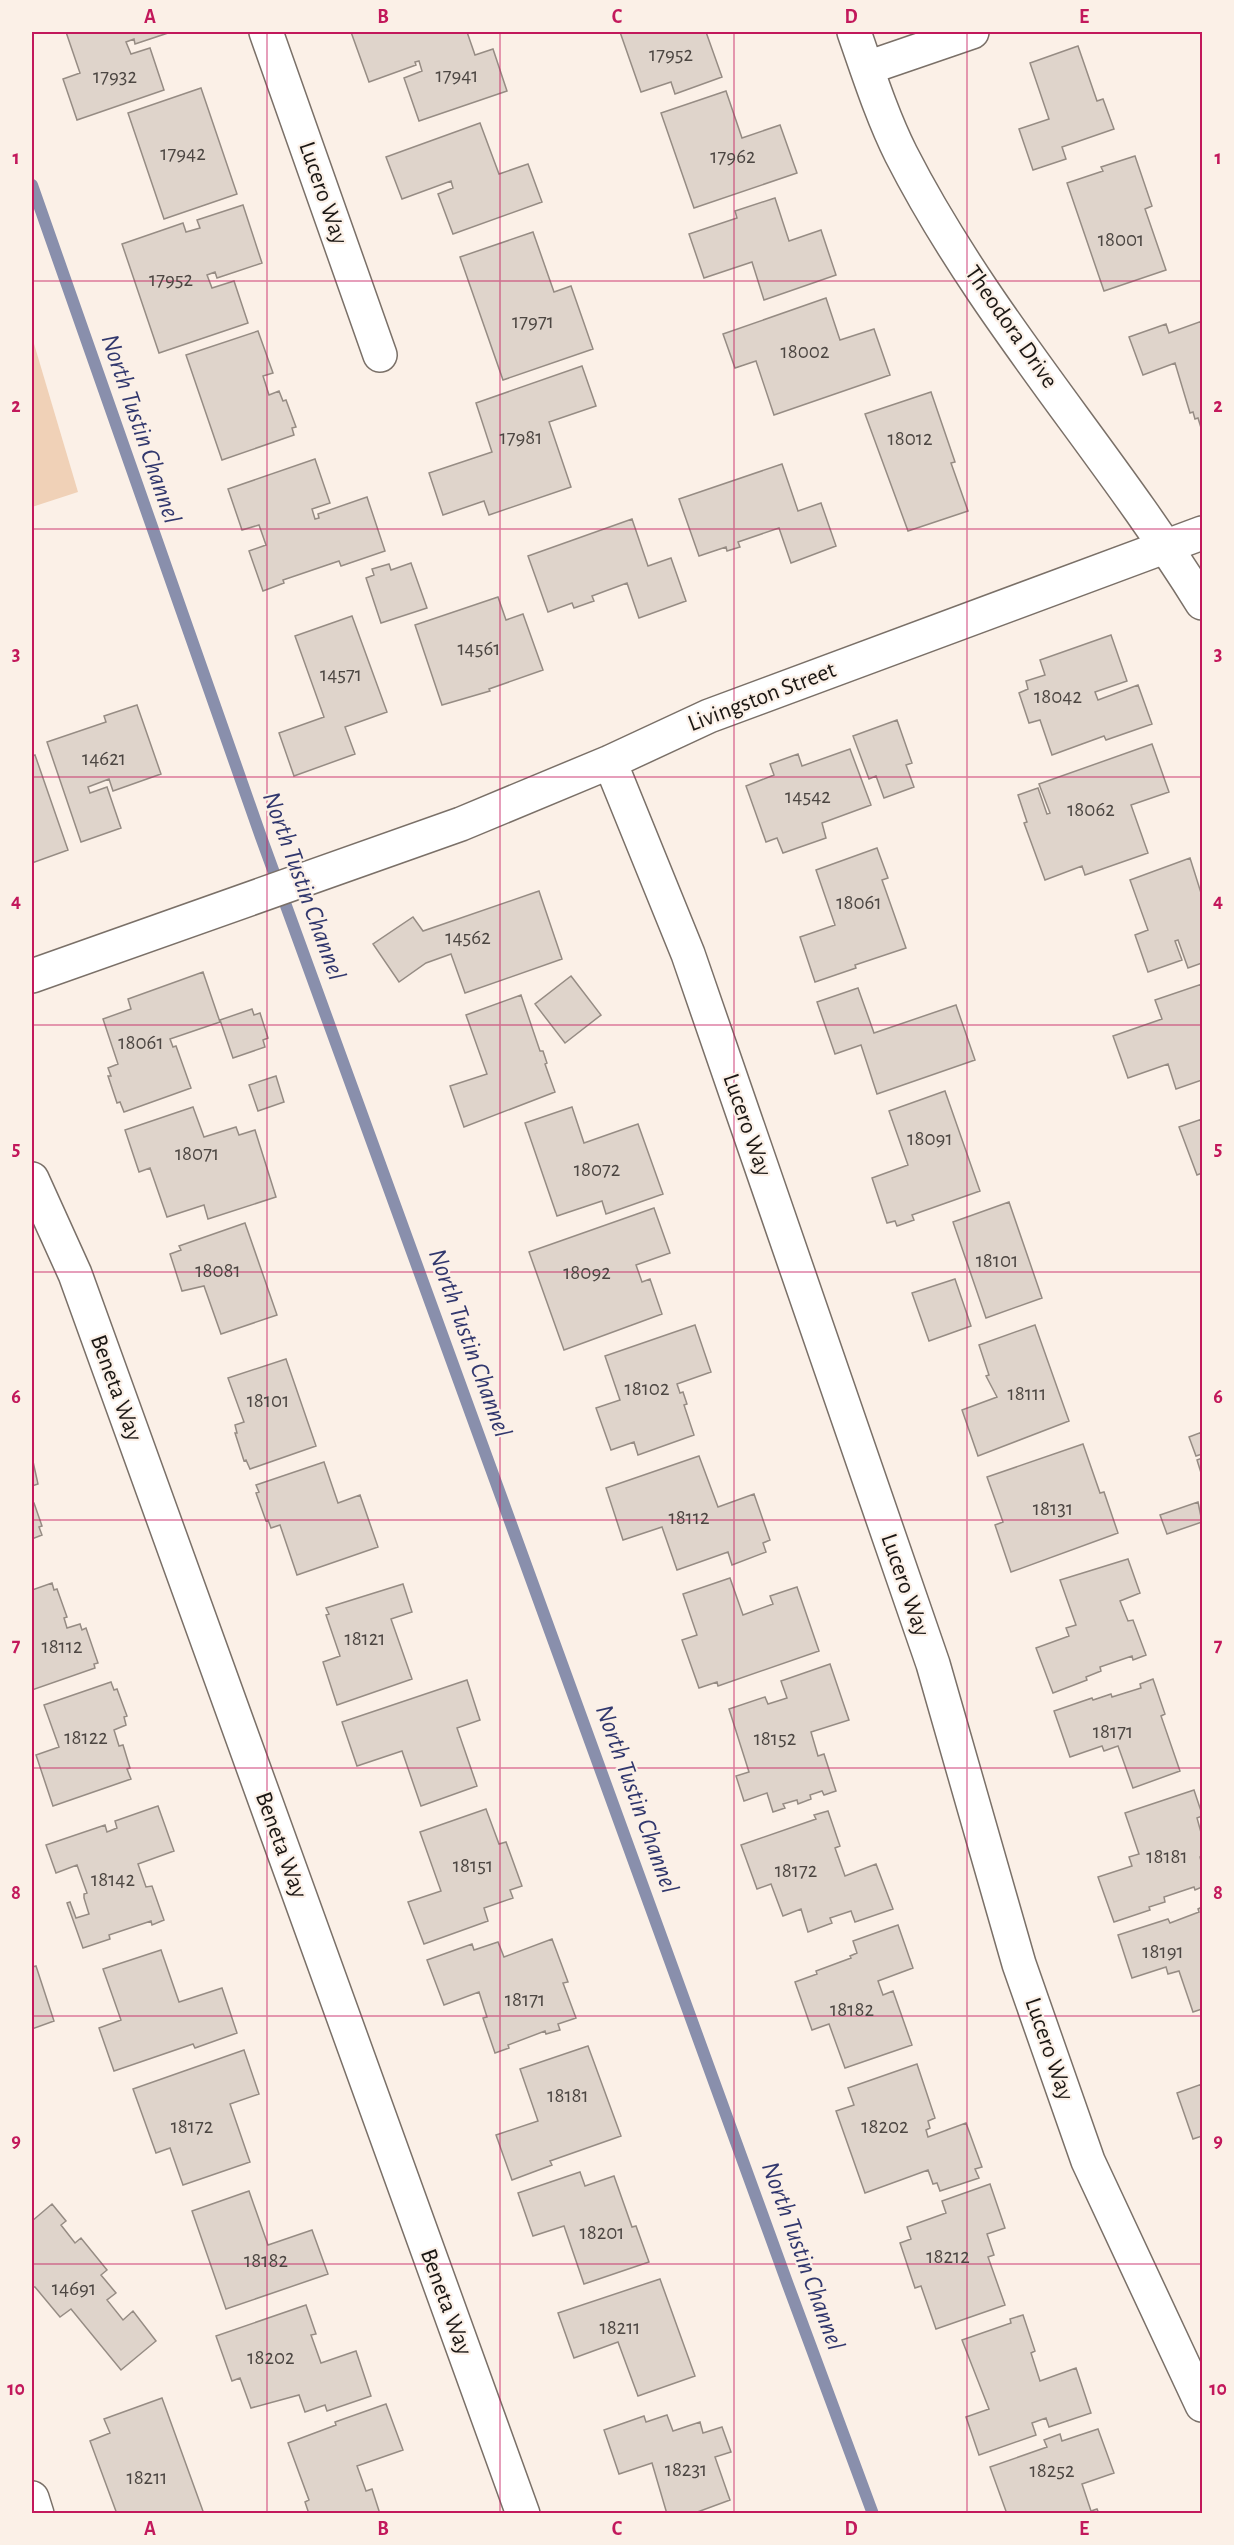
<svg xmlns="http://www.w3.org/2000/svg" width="1234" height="2545" viewBox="0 0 1234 2545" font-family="'Alegreya Sans',sans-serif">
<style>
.green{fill:#f0d1b7}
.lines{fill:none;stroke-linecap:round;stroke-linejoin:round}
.stream{stroke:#898fac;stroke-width:12}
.building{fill:#dfd4cb;stroke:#968c84;stroke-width:1.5}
.street-casing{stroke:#7a7068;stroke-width:36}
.secondary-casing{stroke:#7a7068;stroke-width:36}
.street{stroke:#fff;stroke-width:33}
.secondary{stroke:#fff;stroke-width:33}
.grid{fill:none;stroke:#c2185b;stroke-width:1.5;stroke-opacity:0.55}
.labels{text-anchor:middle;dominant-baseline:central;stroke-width:4.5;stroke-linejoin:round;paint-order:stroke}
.number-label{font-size:21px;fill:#4c4642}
.street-label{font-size:24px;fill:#1b1714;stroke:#fbf0e7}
.water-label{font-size:26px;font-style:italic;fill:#31376d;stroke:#fbf0e7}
.neatline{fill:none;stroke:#c2185b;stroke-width:2}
.grid-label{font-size:20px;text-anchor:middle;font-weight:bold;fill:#c2185b}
</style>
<rect width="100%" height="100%" fill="#fbf0e7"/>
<!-- green -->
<path class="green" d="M32,337L78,492L32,507Z"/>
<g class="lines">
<!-- stream -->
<path class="stream" d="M32,185L261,837L788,2285L873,2514"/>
</g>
<!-- building -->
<path class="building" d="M66,32H171L135,44L134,39L126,42L131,54L150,48L164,90L77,120L63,79L80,73Z
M351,32H467L475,55L493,49L507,91L419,121L404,78L422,71L419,61L415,62L416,65L369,82Z
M620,32H706L722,77L675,94L671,82L641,92Z
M1078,46L1097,101L1103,99L1114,129L1062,147L1066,159L1033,170L1019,129L1049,119L1030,63Z
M201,88L237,194L164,219L128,113Z
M726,91L742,138L780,125L797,173L694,208L661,113Z
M480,123L499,174L528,164L542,202L453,234L438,194L453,188L451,181L402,199L386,157Z
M1135,156L1152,206L1145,209L1166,270L1104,291L1067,183L1103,171L1101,167Z
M775,198L789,241L821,230L836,275L764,300L752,262L704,278L689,234L737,218L735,211Z
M243,205L262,263L217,278L215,272L207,275L212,288L234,281L248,323L159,353L122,244L183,223L186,232L200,228L197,220Z
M533,232L554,292L571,286L593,349L503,380L460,257Z
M826,298L840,340L874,329L890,375L774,415L756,361L735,368L723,334Z
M1202,321V431L1198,418L1195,419L1193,412L1190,413L1175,363L1143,375L1129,337L1166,324L1169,333Z
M258,331L273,373L263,376L269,395L279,391L283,401L286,400L296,427L292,428L294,435L222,460L186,355Z
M582,366L596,406L549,422L571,487L489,515L484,501L443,515L429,473L492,452L476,403Z
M931,392L955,462L951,463L968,511L908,531L865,414Z
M315,459L330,503L312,509L315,519L319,518L318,514L367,497L385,551L341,566L339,561L283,580L284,583L263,591L249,551L266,545L259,525L242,530L228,489Z
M782,464L798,511L821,503L836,546L791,563L779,528L738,542L740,547L727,551L726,547L699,556L679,499Z
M632,519L648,566L671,558L686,601L639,618L627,583L592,596L594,601L574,608L572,603L548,612L528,556Z
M411,563L427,608L381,623L366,578L374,575L372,569L389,564L391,570Z
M498,597L506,620L523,614L543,670L489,689L490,691L442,705L415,625Z
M352,616L387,712L345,727L355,754L294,776L279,733L324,717L295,636Z
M1111,635L1127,681L1095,692L1098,700L1138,685L1152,724L1106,740L1104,736L1052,755L1040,720L1029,723L1019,693L1028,689L1026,681L1045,675L1040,660Z
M137,705L161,774L113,791L109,779L88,787L90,793L107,787L121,828L81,842L47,742L106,722L104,716Z
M897,720L912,763L906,765L914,787L884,798L876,776L869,779L853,736Z
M1152,744L1169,792L1131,805L1148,853L1085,875L1082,866L1045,880L1024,823L1027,822L1018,795L1038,788L1047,814L1050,813L1039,784Z
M850,749L871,805L822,823L826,838L783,853L777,838L766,842L746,786L774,775L770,764L798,754L802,766Z
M35,755L68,850L32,863V756Z
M877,848L888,878L882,880L906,948L855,965L856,968L815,982L800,937L835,925L816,870Z
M1190,858L1202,896V963L1188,968L1178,940L1175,941L1182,960L1148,972L1135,935L1148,930L1130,880Z
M539,891L562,959L465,993L451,954L426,963L399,982L373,944L413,917L423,931Z
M203,972L220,1022L170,1039L173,1047L176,1046L191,1088L124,1112L120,1102L117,1103L108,1076H111L108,1068L118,1064L103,1019L131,1009L128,999Z
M571,976L601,1015L565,1043L535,1004Z
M1202,984V1080L1176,1089L1168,1064L1128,1078L1113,1036L1162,1019L1155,1000Z
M858,988L874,1033L956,1005L975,1060L877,1094L861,1045L835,1054L817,1002Z
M521,995L540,1051H543L547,1063L545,1064L555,1092L464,1127L450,1086L487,1074L466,1015Z
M252,1009L254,1015L260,1013L268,1038L263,1040L265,1047L233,1058L220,1020Z
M276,1076L284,1102L258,1111L249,1085Z
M945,1091L980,1191L912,1215L914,1220L897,1226L895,1221L887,1223L872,1178L908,1165L889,1111Z
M193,1107L204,1137L236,1127L239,1135L255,1130L276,1197L208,1219L204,1205L167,1217L150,1168L139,1172L125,1130Z
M572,1107L584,1143L638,1124L663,1194L606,1214L602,1201L557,1216L525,1123Z
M1202,1119V1173L1197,1175L1179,1127Z
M1009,1202L1042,1298L986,1318L953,1222Z
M654,1208L670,1253L636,1265L642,1282L650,1279L662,1314L564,1350L529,1252Z
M245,1223L277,1315L221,1334L204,1286L182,1291L170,1254L181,1250L179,1246Z
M955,1279L971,1326L929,1341L912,1293Z
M695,1325L711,1372L677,1384L680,1393L683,1392L687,1404L684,1405L694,1435L638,1455L634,1442L611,1450L596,1408L620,1400L605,1356Z
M1035,1325L1069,1421L978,1456L962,1410L997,1397L986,1376L989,1375L979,1345Z
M286,1359L316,1446L250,1469L246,1460L244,1461L235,1433H237L235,1425L244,1422L228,1378Z
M1202,1432V1454L1196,1456L1189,1437Z
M1083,1444L1100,1493L1104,1492L1118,1533L1011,1572L995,1525L1003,1522L987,1477Z
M699,1456L718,1507L754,1494L770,1540L763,1543L766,1552L732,1565L728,1552L677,1570L662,1527L623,1540L606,1488Z
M32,1457L38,1484L32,1486Z
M1202,1458V1476L1197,1460Z
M324,1462L338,1503L360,1495L378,1547L297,1575L280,1525L271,1528L268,1520L266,1521L256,1493L259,1492L256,1485Z
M1198,1502L1202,1522L1167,1534L1160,1515Z
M32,1503H34L42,1526L39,1527L42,1535L32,1539Z
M1128,1559L1140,1593L1120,1601L1128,1621L1133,1620L1146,1655L1133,1660L1132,1656L1100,1667L1101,1671L1086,1677L1087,1680L1053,1693L1036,1648L1069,1636L1066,1628L1076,1625L1060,1580Z
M730,1578L743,1615L773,1604L770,1596L797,1587L819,1651L718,1686L717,1682L699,1688L682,1640L697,1635L683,1594Z
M52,1583L54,1590L57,1589L67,1617L64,1618L67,1628L80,1624L82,1630L86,1628L98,1663L94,1664L95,1668L32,1690V1590Z
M403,1584L412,1612L391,1619L412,1679L337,1705L323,1662L340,1656L326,1615L329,1614L326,1608Z
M830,1664L849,1720L811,1732L818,1756L824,1754L836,1791L824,1795L822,1791L810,1795L811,1799L798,1804L797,1800L783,1804L785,1808L773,1812L767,1793L744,1801L736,1776L749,1772L729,1709L765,1697L768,1704L787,1698L781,1681Z
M1153,1679L1165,1714L1161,1716L1180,1771L1133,1788L1118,1746L1104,1751L1102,1746L1070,1757L1054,1711L1092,1698L1093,1700L1111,1694L1112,1697L1141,1688L1140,1684Z
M467,1680L480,1720L457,1728L477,1786L421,1806L402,1751L357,1766L342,1722Z
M111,1682L114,1690L117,1689L127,1716L124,1717L126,1725L114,1730L119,1746L123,1745L130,1768L127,1769L131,1779L53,1806L36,1755L59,1747L44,1705Z
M1194,1790L1202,1814V1816L1197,1818L1202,1836V1856L1200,1857L1202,1865V1887L1195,1890L1194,1887L1164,1897L1165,1902L1149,1907L1150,1910L1114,1922L1098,1877L1132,1866L1129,1857L1139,1854L1125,1813Z
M158,1806L174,1851L138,1864L146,1887L152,1886L164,1920L152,1925L151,1921L109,1935L110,1939L83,1948L67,1903L70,1902L76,1918L89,1914L84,1898V1894L87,1893L77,1865L56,1873L46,1845L105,1825L107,1832L117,1828L115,1821Z
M486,1809L499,1844L506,1842L522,1886L510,1890L513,1898L484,1908L488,1921L424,1944L408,1902L441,1891L420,1832Z
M828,1811L840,1846L835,1848L845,1876L876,1864L893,1909L855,1922L851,1911L830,1918L832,1923L808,1932L801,1909L783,1916L771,1884L757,1889L741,1845L816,1819L814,1815Z
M1202,1907V2009L1193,2012L1179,1971L1168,1974L1166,1967L1132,1978L1118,1935L1168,1919L1170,1923L1199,1912L1198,1909Z
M898,1925L913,1968L878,1981L883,1995L893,1991L912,2045L845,2068L829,2024L812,2030L795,1982L817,1974L816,1971L851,1958L850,1956L857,1953L853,1941Z
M552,1939L568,1982L563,1983L576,2018L558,2024L560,2030L546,2034L545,2031L508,2045L509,2048L495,2053L483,2018L487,2017L479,1992L444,2005L427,1960L472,1944L474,1950L498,1942L504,1957Z
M161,1950L179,2002L222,1988L237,2033L195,2048L193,2044L114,2071L99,2028L121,2020L103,1969Z
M36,1966L54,2021L32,2029V1967Z
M588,2046L621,2136L550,2161L552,2165L512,2180L496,2135L538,2121L520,2069Z
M244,2050L259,2094L230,2104L250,2162L183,2185L170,2148L156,2153L133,2089Z
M917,2064L935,2118L928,2121L930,2128L926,2130L928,2137L966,2123L982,2167L975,2169L979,2178L940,2191L937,2183L933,2184L928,2170L865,2193L836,2111L854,2105L848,2088Z
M1202,2084V2136L1193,2139L1177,2093Z
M580,2172L585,2186L614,2176L632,2227L636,2226L649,2262L584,2284L564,2226L533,2236L518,2193Z
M990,2184L1005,2228L987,2234L994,2255L988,2257L1005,2305L936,2329L921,2286L915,2288L900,2243L911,2239L907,2227L946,2213L942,2201Z
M249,2191L268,2245L312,2230L328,2274L226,2309L192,2211Z
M52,2204L66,2221L61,2225L75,2243L81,2238L107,2270L101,2275L116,2293L107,2300L123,2320L133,2311L156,2341L121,2370L71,2309L60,2317L35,2287H32V2221Z
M660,2279L695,2376L638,2396L618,2342L574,2358L558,2313Z
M306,2305L316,2334L311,2335L321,2363L356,2351L371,2396L327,2411L325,2405L305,2412L299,2395L251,2408L240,2378L232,2381L216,2336Z
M1023,2315L1035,2351L1031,2353L1040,2381L1076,2368L1091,2413L1049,2427L1046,2418L1032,2423L1036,2435L979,2455L966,2417L989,2409L962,2340L1011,2323L1010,2319Z
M162,2398L204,2514H117L90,2441L110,2433L104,2419Z
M386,2404L403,2450L357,2466L366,2491L372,2489L380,2514H309L305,2502L309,2500L288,2443L336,2425L335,2422Z
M667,2415L673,2431L700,2422L703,2433L722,2427L731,2452L715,2457L730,2500L692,2514H667L652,2463L619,2474L604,2430L644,2416L646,2422Z
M1098,2429L1114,2473L1082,2484L1091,2511L1097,2509L1099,2514H1007L990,2467L1047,2447L1044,2440L1060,2434L1062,2441Z"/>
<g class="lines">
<defs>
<path id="street" d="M266,32L380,355
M867,68L972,32
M610,762L688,954L933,1664L1019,1964L1088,2161L1202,2405
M32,976L461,824L610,762L709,716L1202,533
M32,1179L75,1274L523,2514
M32,2498L37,2514"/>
<path id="secondary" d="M854,32C868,72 882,116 901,154C983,315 1107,450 1202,603"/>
</defs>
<!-- street casing -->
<use href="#street" class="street-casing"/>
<!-- secondary casing -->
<use href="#secondary" class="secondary-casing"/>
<!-- street -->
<use href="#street" class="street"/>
<!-- secondary -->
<use href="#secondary" class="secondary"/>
</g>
<!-- grid -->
<path class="grid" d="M267,32V2514M500,32V2514M734,32V2514M967,32V2514M32,281H1202M32,529H1202M32,777H1202M32,1025H1202M32,1272H1202M32,1520H1202M32,1768H1202M32,2016H1202M32,2264H1202"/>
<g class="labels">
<!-- number labels -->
<g class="number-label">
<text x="671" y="54">17952</text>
<text x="457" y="75">17941</text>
<text x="115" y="76">17932</text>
<text x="183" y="153">17942</text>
<text x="733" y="156">17962</text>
<text x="1121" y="239">18001</text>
<text x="171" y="279">17952</text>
<text x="533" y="321">17971</text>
<text x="805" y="351">18002</text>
<text x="521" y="437">17981</text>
<text x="910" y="438">18012</text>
<text x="479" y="648">14561</text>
<text x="341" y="674">14571</text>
<text x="1058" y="696">18042</text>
<text x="104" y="758">14621</text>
<text x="808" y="796">14542</text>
<text x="1091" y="809">18062</text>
<text x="859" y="902">18061</text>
<text x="468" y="937">14562</text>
<text x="141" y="1042">18061</text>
<text x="930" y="1138">18091</text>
<text x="197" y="1153">18071</text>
<text x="597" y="1169">18072</text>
<text x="997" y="1260">18101</text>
<text x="218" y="1270">18081</text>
<text x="587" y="1272">18092</text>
<text x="647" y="1388">18102</text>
<text x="1027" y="1393">18111</text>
<text x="268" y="1400">18101</text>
<text x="1053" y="1508">18131</text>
<text x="689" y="1517">18112</text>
<text x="365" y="1638">18121</text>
<text x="62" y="1646">18112</text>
<text x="1113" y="1731">18171</text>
<text x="86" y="1737">18122</text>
<text x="775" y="1738">18152</text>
<text x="1167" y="1856">18181</text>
<text x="473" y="1865">18151</text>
<text x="796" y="1870">18172</text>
<text x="113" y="1879">18142</text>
<text x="1163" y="1951">18191</text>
<text x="525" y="1999">18171</text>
<text x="852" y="2009">18182</text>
<text x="568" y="2095">18181</text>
<text x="192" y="2126">18172</text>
<text x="885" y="2126">18202</text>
<text x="602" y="2232">18201</text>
<text x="948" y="2256">18212</text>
<text x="266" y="2260">18182</text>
<text x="74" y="2288">14691</text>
<text x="620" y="2327">18211</text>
<text x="271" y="2357">18202</text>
<text x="686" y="2469">18231</text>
<text x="1052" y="2470">18252</text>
<text x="147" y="2477">18211</text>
</g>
<!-- street labels -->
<g class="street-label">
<text transform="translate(323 193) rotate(71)">Lucero Way</text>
<text transform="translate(1011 327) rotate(55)">Theodora Drive</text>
<text transform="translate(762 697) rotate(-21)">Livingston Street</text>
<text transform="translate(747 1125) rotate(71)">Lucero Way</text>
<text transform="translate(116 1388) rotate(70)">Beneta Way</text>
<text transform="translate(905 1585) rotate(71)">Lucero Way</text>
<text transform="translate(281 1845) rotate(70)">Beneta Way</text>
<text transform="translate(1049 2049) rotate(71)">Lucero Way</text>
<text transform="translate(446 2302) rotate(70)">Beneta Way</text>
</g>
<!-- water labels -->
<g class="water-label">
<text transform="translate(141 429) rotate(71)">North Tustin Channel</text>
<text transform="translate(304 886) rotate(70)">North Tustin Channel</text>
<text transform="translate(470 1343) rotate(70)">North Tustin Channel</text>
<text transform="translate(637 1799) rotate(70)">North Tustin Channel</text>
<text transform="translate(803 2256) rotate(70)">North Tustin Channel</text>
</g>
</g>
<!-- border -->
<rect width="1234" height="2545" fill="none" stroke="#fbf0e7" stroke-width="66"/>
<rect x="33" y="33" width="1168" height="2479" class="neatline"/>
<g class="grid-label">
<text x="150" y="23">A</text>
<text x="383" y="23">B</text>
<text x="617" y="23">C</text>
<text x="851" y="23">D</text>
<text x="1084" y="23">E</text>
<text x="16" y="164">1</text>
<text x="1218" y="164">1</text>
<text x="16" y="412">2</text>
<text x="1218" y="412">2</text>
<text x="16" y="660">3</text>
<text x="1218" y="660">3</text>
<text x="16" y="907">4</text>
<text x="1218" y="907">4</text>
<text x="16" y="1155">5</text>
<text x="1218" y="1155">5</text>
<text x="16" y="1403">6</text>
<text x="1218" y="1403">6</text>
<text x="16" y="1651">7</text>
<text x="1218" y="1651">7</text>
<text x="16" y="1899">8</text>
<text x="1218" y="1899">8</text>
<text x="16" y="2147">9</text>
<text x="1218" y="2147">9</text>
<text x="16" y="2395">10</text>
<text x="1218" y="2395">10</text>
<text x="150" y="2535">A</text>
<text x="383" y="2535">B</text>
<text x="617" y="2535">C</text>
<text x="851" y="2535">D</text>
<text x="1084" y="2535">E</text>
</g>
</svg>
